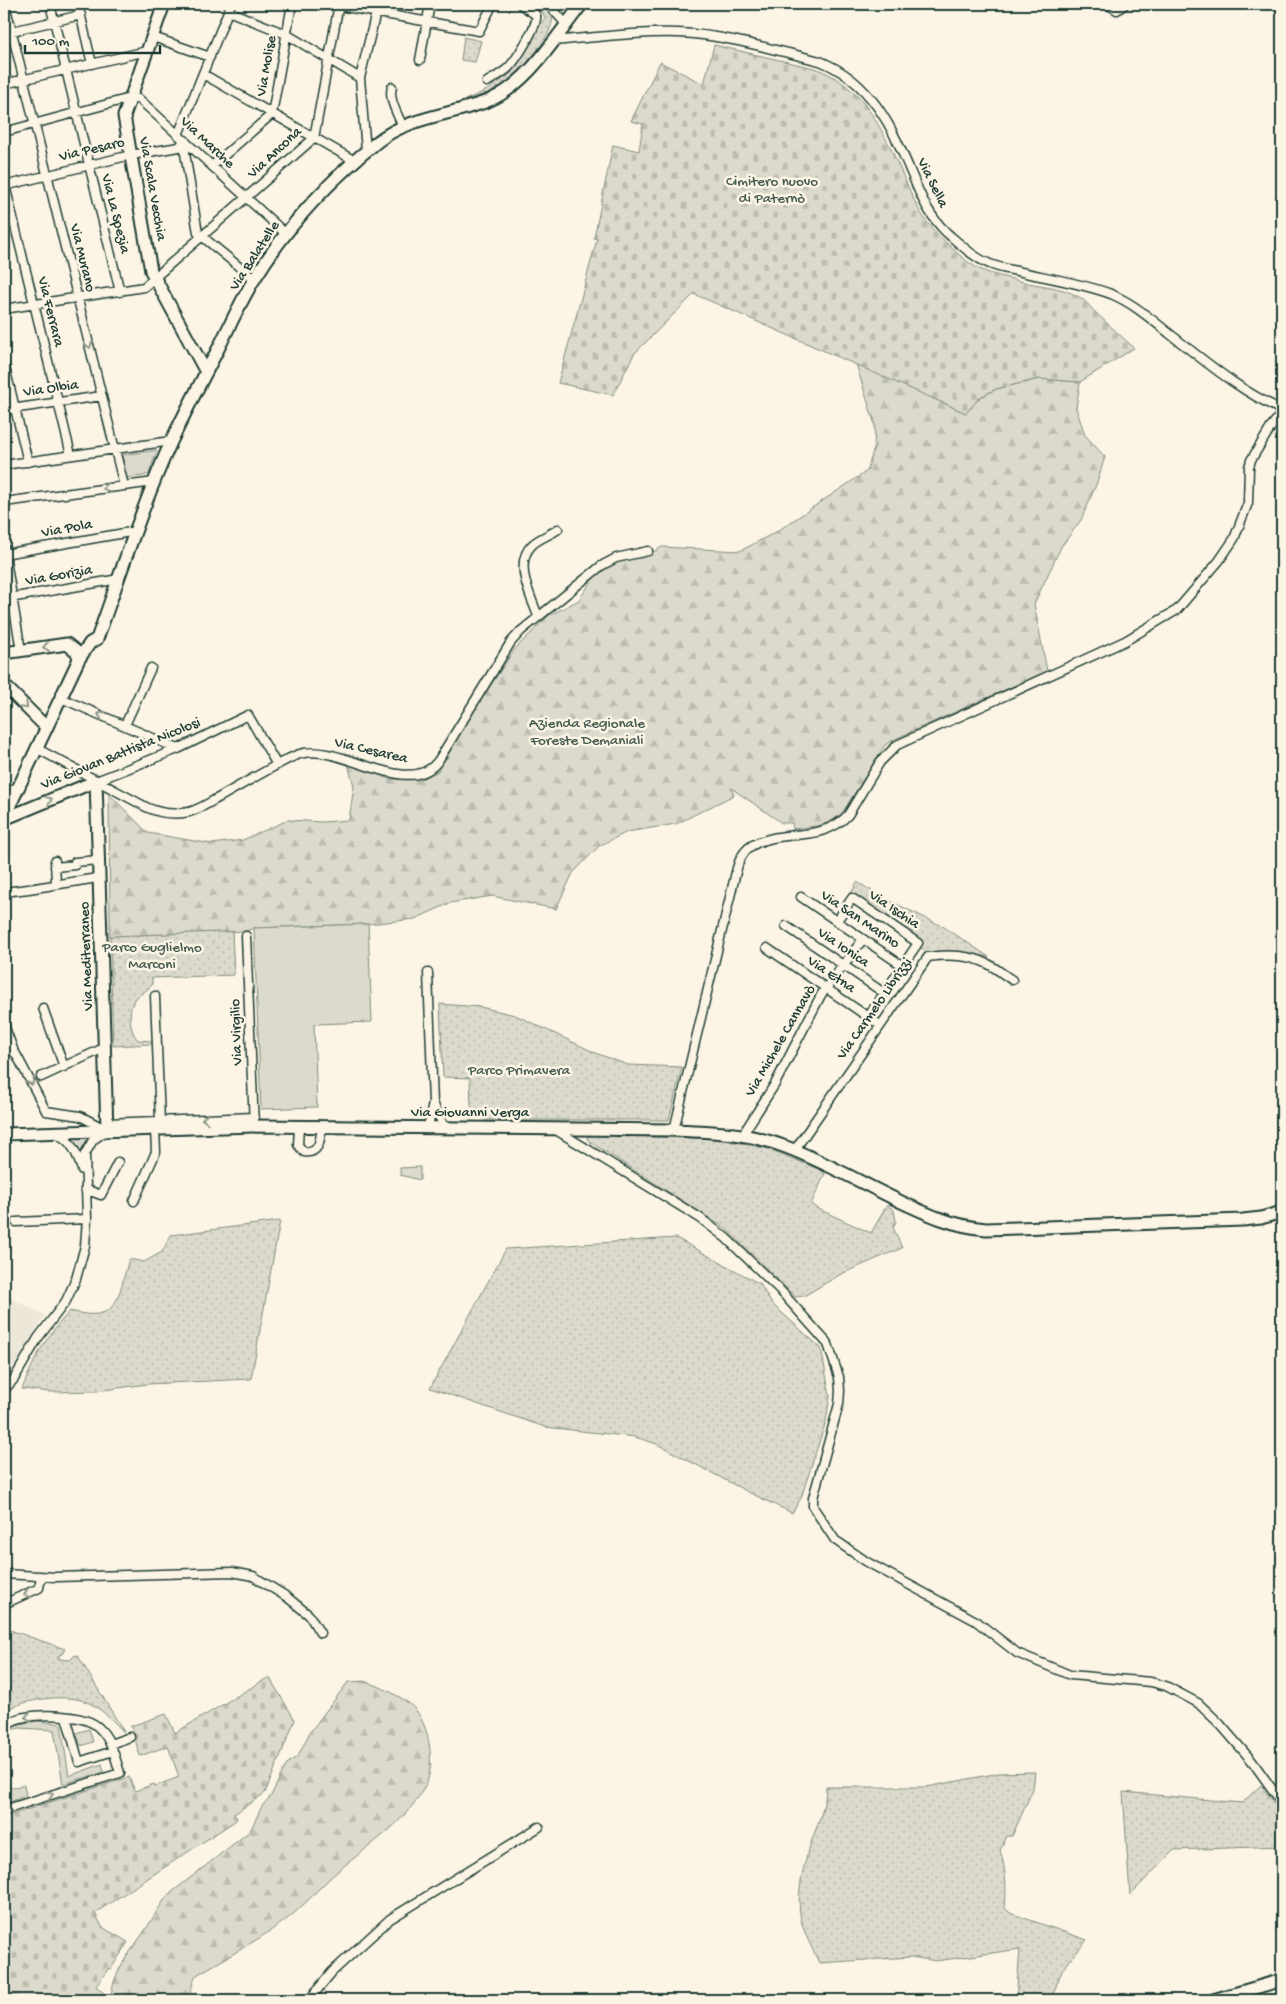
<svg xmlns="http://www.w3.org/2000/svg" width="1286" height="2004" viewBox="0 0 1286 2004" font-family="'Gochi Hand',sans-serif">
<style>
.built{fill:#ece7d8}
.grass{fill:url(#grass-dots);stroke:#7e8c80}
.forest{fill:url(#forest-firs);stroke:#7e8c80}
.cemetery{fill:url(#cemetery-stones);stroke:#7e8c80}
.garden{fill:#dcdacc;stroke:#7e8c80}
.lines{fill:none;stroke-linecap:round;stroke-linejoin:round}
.street-casing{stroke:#1f3d34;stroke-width:11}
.secondary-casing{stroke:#1f3d34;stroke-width:15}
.street{stroke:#fcf5e5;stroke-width:8}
.secondary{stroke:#fcf5e5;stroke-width:11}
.oneway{stroke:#8e998c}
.labels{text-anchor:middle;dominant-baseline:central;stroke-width:5;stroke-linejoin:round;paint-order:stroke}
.street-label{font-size:15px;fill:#1f3d34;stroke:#fcf5e5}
.park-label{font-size:15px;fill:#455c52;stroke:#fcf5e5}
</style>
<defs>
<pattern id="grass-dots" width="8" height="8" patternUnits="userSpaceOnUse" patternTransform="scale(1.25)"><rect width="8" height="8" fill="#dcdacc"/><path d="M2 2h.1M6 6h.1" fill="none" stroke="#bcbcb0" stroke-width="1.8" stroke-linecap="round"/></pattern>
<pattern id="forest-firs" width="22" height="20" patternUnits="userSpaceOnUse" patternTransform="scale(1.25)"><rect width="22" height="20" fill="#dcdacc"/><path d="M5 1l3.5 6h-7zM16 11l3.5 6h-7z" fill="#bcbcb0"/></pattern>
<pattern id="cemetery-stones" width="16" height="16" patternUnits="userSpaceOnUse" patternTransform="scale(1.25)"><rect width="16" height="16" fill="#dcdacc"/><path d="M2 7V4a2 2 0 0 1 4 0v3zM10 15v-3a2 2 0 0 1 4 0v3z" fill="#bcbcb0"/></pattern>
</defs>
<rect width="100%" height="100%" fill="#fcf5e5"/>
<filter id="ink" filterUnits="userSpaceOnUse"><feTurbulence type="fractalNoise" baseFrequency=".02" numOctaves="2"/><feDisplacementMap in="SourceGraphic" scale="10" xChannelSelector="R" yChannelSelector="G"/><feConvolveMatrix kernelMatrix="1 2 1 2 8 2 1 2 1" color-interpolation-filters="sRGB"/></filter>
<g filter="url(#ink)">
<!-- built -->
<path class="built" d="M4,1295L45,1315L13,1368L4,1374Z"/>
<!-- grass -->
<path class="grass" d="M382,4H405L403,12L381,8Z
M531,4C583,4 526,66 511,80C498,91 481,96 465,100L487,90L510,74L545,18L543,13Z
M464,37L481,41L475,62L461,60Z
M857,882L882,897L944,927L989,957L955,951L927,953L920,947L923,941L851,894Z
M232,931L234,975L152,978V985C147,991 141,993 136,998C127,1008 129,1031 138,1040L152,1041V1044L113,1046L110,936Z
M440,1004L480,1007L515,1015L598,1054L628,1065L682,1067L669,1120H485L471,1106L470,1078L443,1077Z
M588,1135L721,1139L769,1149L823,1171L825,1174L811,1204L816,1208L871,1233L887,1205L894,1210L896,1222L893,1227L902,1248L841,1274L804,1296L795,1297L725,1228L590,1142L587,1139Z
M280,1221L251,1379L147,1384L97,1391L51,1392L22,1389C36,1355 45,1338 70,1311C120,1324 117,1298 129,1259L144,1262L162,1252L171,1235Z
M676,1238L760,1284L772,1304L821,1348L830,1396L826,1421L801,1498L792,1513L748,1492L657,1444L635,1437L545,1427L430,1388L506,1249Z
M7,1629L65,1649L62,1654L59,1655V1659L70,1660L75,1655L78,1656L124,1732C114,1722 104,1711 91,1704C70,1692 25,1699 4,1711V1630Z
M1035,1772L1033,1789L1012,1836H1006L1000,1850C1006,1869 1007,1889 1005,1908L1010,1913L1087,1940L1062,1970L1051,2000H1016L1020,1949L936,1961L911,1957L819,1963C814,1951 807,1940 803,1927C794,1900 803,1866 812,1840C818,1823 826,1805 826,1787H927L999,1773Z
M1261,1785L1282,1814V1846L1174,1850L1130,1895L1123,1792L1242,1803Z"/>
<!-- forest -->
<path class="forest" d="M856,364L966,413L980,397L996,389L1039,379L1080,382L1076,408L1085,435L1105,457L1096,485L1081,520L1061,547L1034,604L1047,671L895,739L885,745L844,810C831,827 812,826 793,829L792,823H782L731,788L734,795L676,824L627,832L599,846L573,873L556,909L492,896L450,903L415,919L368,924L254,928L246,931L110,936L109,794L148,833L212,844L243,840L288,820L323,822L349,820L354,786L348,764L390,779L418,780L437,772L475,708L515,649L548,616L579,600L594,577L614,563L629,557L645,556L662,547L740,551L776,532L867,471L874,448L875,425Z
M363,1681C377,1684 407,1699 416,1710C419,1714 421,1719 423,1723C430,1736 433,1765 428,1779C412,1819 370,1844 338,1871C319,1887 303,1908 283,1922C255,1942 224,1959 195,1976L188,2000H111C111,1973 132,1950 146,1929C153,1918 159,1907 167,1896L250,1831L262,1806L271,1796L283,1771L288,1763L298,1756L310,1732L348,1682Z"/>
<!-- cemetery -->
<path class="cemetery" d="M714,45L814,68C866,85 885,136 906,182C913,198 920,215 932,228C941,238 962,259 974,266C987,274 1005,277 1020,281C1042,287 1058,285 1079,297C1085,300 1090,307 1095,312C1108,324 1121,336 1134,348L1080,382L1039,379L996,389L980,397L966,413L694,294L634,354L613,395L558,383L597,239L594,238L613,145L639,151L643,124L631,121L660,62L704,84Z
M269,1677L295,1720L265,1793L234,1814L237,1818L235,1821L95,1913L102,1927L128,1942L111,1969L109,1968L96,1986L111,2000H4V1817L129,1777L135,1791L154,1784L155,1786L179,1777L168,1746L140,1756L131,1726L166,1714L175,1733Z"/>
<!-- garden -->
<path class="garden" d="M157,450L149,474L143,476L127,478L122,455Z
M368,924L372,1022L314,1024L317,1107L261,1109L254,928Z
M86,1137L88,1139L80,1152L73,1139Z
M420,1167V1180L400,1175V1168Z
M37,1721L56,1723L61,1725L69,1776L102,1764L104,1772L63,1784L54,1730L20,1728L9,1730L10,1738L4,1739V1733L14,1725Z
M89,1729L93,1742L81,1746L76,1733Z
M4,1760L10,1788L24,1785L26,1796L4,1804Z"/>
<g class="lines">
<defs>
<path id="street" d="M5,4L124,486
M50,4L120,292
M78,4L92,64
M329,4L479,31L493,4
M548,4L566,24
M1107,4L1117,10L1125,4
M228,11L286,34L360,78L366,151
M4,33L81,15
M153,37L210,57
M553,41C592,38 640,31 678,33C727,35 774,50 820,61C872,82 892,127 912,175C921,197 929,216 947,233C960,244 974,258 990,264C1001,269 1014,270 1026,273C1054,279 1084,284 1111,294C1133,303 1151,319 1170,334C1206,362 1240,391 1282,410
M420,60L430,4
M203,74L355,161
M360,78L378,4
M487,82C494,78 501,74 507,69C515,62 539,24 536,15L520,4
M4,84L147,51
M392,87C388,99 398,115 403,127
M4,132L130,98L139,99L286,234
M178,135L231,4
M185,140V153L198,233L254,279
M212,166L272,114L292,4
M4,181L71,455
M4,186L131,155L179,147L185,140
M4,309L144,287L314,138L339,4
M4,363L28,462
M4,410L102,396
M4,465L171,441
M4,502L154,482
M4,548L21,651
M4,554L136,531
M4,599L119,579
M538,616C531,597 513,563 532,545C539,538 550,535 558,529
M61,698L178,749
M125,725L151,668
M36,748L148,808C160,813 175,815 189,812C200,809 210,802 220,797C237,787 255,777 273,767C283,762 293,755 304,753C344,746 409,799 438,761L511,642L521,631L601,566L616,558L648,551
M96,781L178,749L248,715L277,765
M4,793L18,787
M55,861L56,884
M55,867L75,865V862L99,860
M4,892C36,889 67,882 99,878
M801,897L903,966
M837,921L852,898L918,943L868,1017
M786,926L884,993
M246,936L254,1126
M767,948L880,1025
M428,973L433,1103L444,1127
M155,996L160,1121
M43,1008L64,1067
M4,1025L13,1049
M4,1043L16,1054L46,1111L80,1116L107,1130L93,1140L85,1154L87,1219L85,1246L76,1279L66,1301L38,1338L14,1379L4,1390
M41,1077L104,1048
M107,1123L254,1117
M299,1126L298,1145L304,1152C320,1154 320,1139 322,1127
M428,1127L433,1103
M556,1130L700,1218L726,1238L779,1289L828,1344L839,1377L840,1391L839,1404L813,1498V1507L835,1540L867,1562L976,1621L1017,1653L1070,1675L1151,1682L1166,1686L1198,1703L1220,1724L1252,1761L1282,1803
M674,1130L736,872C738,863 742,852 751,846C780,828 821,844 848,815L880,762L897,745L1125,641L1177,610L1219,561L1234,539L1248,503L1249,467L1251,460L1273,424L1282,413
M57,1134C73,1141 77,1155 82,1170
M743,1134L775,1084L821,995L863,939
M794,1151L928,957C947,954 971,955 988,964C996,968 1004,975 1012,980
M85,1189L101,1195L118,1162
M134,1201L156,1152L155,1129
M16,1222L87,1219
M4,1574L56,1577L232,1572L253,1576L287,1597L309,1615L320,1633
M4,1604L39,1588L41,1577
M66,1717L79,1762L113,1751
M4,1726C10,1722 17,1718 25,1717C43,1714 86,1714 99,1728C111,1739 115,1757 120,1773L4,1810
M110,1744L130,1737
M309,2000L332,1972L390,1919L539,1827"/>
<path id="secondary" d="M164,4L124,116L151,271L206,372
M4,653L67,644L77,652L79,659
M4,685L46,727
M4,818L79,659L90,643L97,639C121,573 142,506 171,442C185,412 201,382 216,353C229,328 240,302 255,278C287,226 330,180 377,142C409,116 454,115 490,100C529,83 556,36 582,4
M4,819L96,781L107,1130
M4,1134L254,1126L674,1130C715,1132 747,1132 786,1147C823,1161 858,1181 893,1198C925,1213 951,1226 986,1229L1243,1220L1261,1218L1282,1212
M1213,2000L1282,1980"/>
</defs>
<!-- street casing -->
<use href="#street" class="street-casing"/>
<!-- secondary casing -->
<use href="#secondary" class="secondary-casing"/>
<!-- street -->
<use href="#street" class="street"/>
<!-- secondary -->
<use href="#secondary" class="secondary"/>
</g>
<!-- one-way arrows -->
<defs><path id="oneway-chevron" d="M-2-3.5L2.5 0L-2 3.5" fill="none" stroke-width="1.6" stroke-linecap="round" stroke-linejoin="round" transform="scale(1.25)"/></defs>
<g class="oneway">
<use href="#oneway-chevron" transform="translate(89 345) rotate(76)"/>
<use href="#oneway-chevron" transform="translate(106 488) rotate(172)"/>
<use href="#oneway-chevron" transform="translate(46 647) rotate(172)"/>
<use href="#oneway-chevron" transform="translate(25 706) rotate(45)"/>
<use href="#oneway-chevron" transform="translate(101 715) rotate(-156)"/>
<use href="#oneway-chevron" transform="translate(49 800) rotate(-22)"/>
<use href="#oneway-chevron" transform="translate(31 1082) rotate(62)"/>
<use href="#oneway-chevron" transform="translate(205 1119) rotate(178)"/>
<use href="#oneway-chevron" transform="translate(27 1594) rotate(157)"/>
<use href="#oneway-chevron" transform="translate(28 1717) rotate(172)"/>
<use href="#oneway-chevron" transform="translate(50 1795) rotate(-18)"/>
</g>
</g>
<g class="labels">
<!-- street labels -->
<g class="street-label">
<text transform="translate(267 66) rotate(-80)">Via Molise</text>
<text transform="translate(207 143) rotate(43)">Via Marche</text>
<text transform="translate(92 150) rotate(-13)">Via Pesaro</text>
<text transform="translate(275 153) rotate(-43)">Via Ancona</text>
<text transform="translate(932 183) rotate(64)">Via Sella</text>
<text transform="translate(152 189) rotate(80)">Via Scala Vecchia</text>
<text transform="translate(115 214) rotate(76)">Via La Spezia</text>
<text transform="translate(255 256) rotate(-57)">Via Balatelle</text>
<text transform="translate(82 258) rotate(76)">Via Murano</text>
<text transform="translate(50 312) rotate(76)">Via Ferrara</text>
<text transform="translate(51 389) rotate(-8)">Via Olbia</text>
<text transform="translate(67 529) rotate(-10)">Via Pola</text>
<text transform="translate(59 576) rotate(-10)">Via Gorizia</text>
<text transform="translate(371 751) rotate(13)">Via Cesarea</text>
<text transform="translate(121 754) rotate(-22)">Via Giovan Battista Nicolosi</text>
<text transform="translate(894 910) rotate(34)">Via Ischia</text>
<text transform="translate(860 920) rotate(34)">Via San Marino</text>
<text transform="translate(843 948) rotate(34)">Via Ionica</text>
<text transform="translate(87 956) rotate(-92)">Via Mediterraneo</text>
<text transform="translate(831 975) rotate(34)">Via Etna</text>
<text transform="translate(875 1009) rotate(-55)">Via Carmelo Librizzi</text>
<text transform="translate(237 1032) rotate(-92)">Via Virgilio</text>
<text transform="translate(781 1041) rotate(-60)">Via Michele Cannavò</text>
<text x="470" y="1113">Via Giovanni Verga</text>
</g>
<!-- park labels -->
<g class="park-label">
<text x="772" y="182">Cimitero nuovo<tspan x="772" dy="17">di Paternò</tspan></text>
<text x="587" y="724">Azienda Regionale<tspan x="587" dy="17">Foreste Demaniali</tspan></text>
<text x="152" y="948">Parco Guglielmo<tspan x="152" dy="17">Marconi</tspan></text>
<text x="519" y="1071">Parco Primavera</text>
</g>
</g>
<!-- margin -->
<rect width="1286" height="2004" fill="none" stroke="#fcf5e5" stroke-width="20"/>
<rect x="10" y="10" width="1266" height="1984" fill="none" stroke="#1f3d34" stroke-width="2" filter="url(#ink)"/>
<!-- scale -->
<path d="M25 45v8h135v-8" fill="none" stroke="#1f3d34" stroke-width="2.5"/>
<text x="32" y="45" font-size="15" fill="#1f3d34" stroke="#fcf5e5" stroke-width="4" paint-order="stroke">100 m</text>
</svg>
